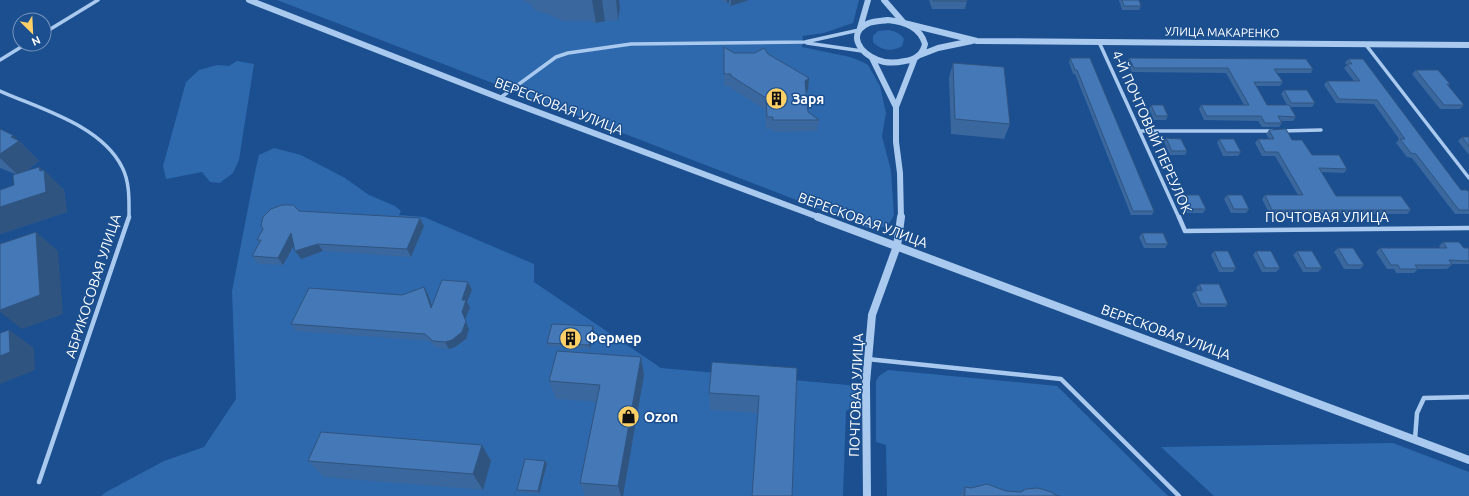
<svg xmlns="http://www.w3.org/2000/svg" width="1469" height="496" viewBox="0 0 1469 496" font-family="Ubuntu,sans-serif">
<style>
.green{fill:#2e69ad}
.lines{fill:none;stroke-linecap:round;stroke-linejoin:round}
.minor-far1{stroke:#a9c9ee;stroke-width:3.5}
.minor{stroke:#a9c9ee;stroke-width:4.5}
.tertiary-far1{stroke:#a9c9ee;stroke-width:6}
.tertiary{stroke:#a9c9ee;stroke-width:8}
.wall{fill:#3a679d}
.shaded-wall{fill:#305480}
.building{fill:#4478b7;stroke:#305480}
.labels{text-anchor:middle;dominant-baseline:central;stroke-width:3;stroke-linejoin:round;paint-order:stroke}
.far-street-label{font-size:12px;fill:#fff;stroke:#1b4f8f}
.poi-label{font-size:14px;font-weight:bold;fill:#fff;stroke:#1b4f8f;text-anchor:start}
.street-label{font-size:14px;fill:#fff;stroke:#1b4f8f}
</style>
<rect width="100%" height="100%" fill="#1b4f8f"/>
<!-- green -->
<path class="green" d="M277,0H859L853,23L824,33L803,36L802,47L850,57L863,62L868,65L880,86L886,113L882,136L891,171L894,215C889,228 881,228 869,228Z
M888,30C895,31 900,33 904,39L902,46C893,52 881,51 873,42V36L878,31Z
M237,61L254,64L239,160L233,173L220,183L210,182L202,172L166,179L163,166L186,82L199,70L217,65L229,66Z
M274,148L301,155L345,178L369,195L395,206L401,211L399,215L424,217L534,264V282L661,368L848,385C858,389 859,394 859,404L846,411L843,496H101L106,492L164,461L204,447L236,399L232,291L255,172L259,155Z
M888,370L1057,386L1168,496H887L886,445L876,442V381L879,376Z
M1393,443L1469,472V496H1214L1161,447Z"/>
<g class="lines">
<!-- minor-far1 -->
<path class="minor-far1" d="M44,33L98,0
M1099,42L1179,218
M807,43L862,51
M1366,45L1469,178
M0,60L26,44
M0,91C40,109 101,125 122,167C130,182 129,201 129,218
M500,98L556,57L568,53L631,44L805,42L859,30
M1140,131H1272
M1281,131L1321,130"/>
<!-- minor -->
<path class="minor" d="M1179,217L1185,231L1469,228
M867,359L1061,379L1179,496
M1415,439L1417,413L1424,398L1469,397
M39,482L129,217"/>
<!-- tertiary-far1 -->
<path class="tertiary-far1" d="M249,0L500,98L821,218
M884,0L904,23L977,41L1469,45
M888,20C905,22 920,27 925,44C923,54 915,60 905,61C896,63 887,64 878,60C860,54 846,33 869,23C875,21 882,21 888,20Z
M860,28L868,0
M920,55L938,48L972,41
M872,58L896,107
M901,218L900,173L896,142V107L915,58"/>
<!-- tertiary -->
<path class="tertiary" d="M818,217L1469,460
M867,496L866,383L872,315L897,246L901,217"/>
</g>
<!-- wall -->
<path class="wall" d="M522,0H619L620,8L618,20L605,21L596,23L588,21H563L548,14L535,10L531,5Z
M721,0H749L731,6L729,3H727Z
M929,0H967V1L965,9H932Z
M1119,0H1139L1141,6L1139,10H1122Z
M724,47L734,53L808,90L806,92L808,112L819,120L817,131L773,132V129H766L765,110L731,88V86H724Z
M1070,58L1154,211L1152,215H1131L1075,74H1073L1069,62Z
M1129,58L1313,69L1311,73H1277L1283,82L1280,86H1256L1267,105H1287L1281,94L1284,90L1315,103L1312,107H1290L1296,117L1293,121H1280L1282,123L1279,127H1262L1258,121L1204,120L1199,109L1201,105H1244L1226,73L1132,72L1127,62Z
M1348,59L1461,190L1469,192V214H1455L1412,158L1407,157L1396,143L1399,139L1374,104L1336,103L1324,85L1327,81H1354L1344,68L1347,65L1345,63Z
M953,63L1010,124L1004,139L951,134L949,78Z
M1416,70L1450,84L1448,86L1464,105L1460,109H1440L1412,74Z
M1151,105L1168,116L1166,120H1154L1149,109Z
M0,129L19,141L39,161L26,171L39,167L64,190L67,212L0,234V190L14,185L15,174L0,168Z
M1269,130L1292,140L1312,155L1347,169L1344,173L1321,172L1336,196L1411,210L1407,214L1269,213L1262,199L1265,195H1298L1275,156H1262L1255,143L1258,139H1269L1266,134Z
M1462,137H1469V155L1458,141Z
M1166,138L1187,151L1185,155H1170L1164,142Z
M1219,139L1241,152L1238,156H1223L1217,143Z
M1183,195L1206,209L1203,213H1187L1181,199Z
M1227,195L1249,209L1246,213H1231L1224,199Z
M299,211L424,226L411,257L323,251L301,259L295,251L294,245L283,265L258,264L252,256L259,243L257,240Z
M1142,233L1168,244L1165,248H1144L1139,237Z
M1443,242L1464,248H1469V264H1451L1452,265L1447,269H1418L1414,273H1396L1394,269H1387L1376,252L1380,248H1440L1439,246Z
M1338,248L1364,265L1360,269H1344L1334,252Z
M1214,251L1236,268L1233,272H1219L1211,255Z
M1256,251L1280,268L1276,272H1262L1253,255Z
M1297,251L1322,268L1318,272H1303L1293,255Z
M468,282L472,290L467,302L470,307L465,320L469,329L466,339L455,347L449,349L437,348L429,341L296,331L291,324L402,295L424,287L428,294L432,305Z
M1199,284L1228,304L1225,307H1198L1192,294L1195,291H1198L1196,288Z
M593,326L594,330L590,349L548,346L547,343Z
M641,357L644,375L623,496H585L580,483L597,402L556,399L549,381Z
M797,368L758,413L710,410L709,393Z
M482,445L491,461L483,490L324,477L308,461Z
M545,461L547,464L539,494L519,492L517,490Z
M965,487L1006,491L1057,496H959Z"/>
<!-- shaded-wall -->
<path class="shaded-wall" d="M592,0H602L605,21L596,23Z
M616,0H619L620,8L618,20Z
M727,0H729V3H727Z
M731,0H749L731,6Z
M809,78L808,90L804,93L805,81Z
M13,135L39,161L19,176L0,158V154L11,137Z
M39,167L44,172V170L64,190L67,212L0,234V207L40,171Z
M420,218L424,226L411,257L407,249Z
M36,232L58,251L63,314L22,329L0,312V310Z
M291,233L297,240L283,265L278,258Z
M318,244L323,251L301,259L295,251Z
M468,282L472,290L467,302L470,307L465,320L469,329L466,339L455,347L449,349L445,342L462,312V300Z
M424,287L428,294L435,315L431,308Z
M593,326L594,330L590,349L589,345Z
M9,330L34,348L35,370L0,384V356Z
M641,357L644,375L623,496H621L618,486Z
M482,445L491,461L483,490L473,474Z
M545,461L547,464L539,494L538,491Z"/>
<!-- building -->
<path class="building" d="M933,0H967V1H933Z
M1122,0H1139L1141,6H1124Z
M724,47L734,53H755L764,48L768,54L809,78L805,81L808,112L819,120H773V117H767L766,98L731,76V74H724Z
M1070,58H1090L1154,211H1133L1077,70H1075Z
M1129,58L1306,59L1313,69H1274L1283,82H1254L1267,105H1289L1296,117L1278,116L1282,123H1265L1261,116H1207L1201,105H1249L1228,68H1134Z
M1348,59H1363L1461,190H1467L1469,192V210H1459L1416,154L1411,153L1400,139H1405L1377,100L1339,99L1327,81H1360L1347,64H1352Z
M953,63L1004,67L1010,124L955,119Z
M1416,70H1438L1450,84H1447L1464,105H1444Z
M1284,90H1307L1315,103H1291Z
M1151,105H1163L1168,116H1156Z
M0,129L13,135L11,137L19,141L0,154Z
M1286,129L1292,140H1302L1312,155H1339L1347,169L1319,168L1336,196H1401L1411,210H1272L1265,195H1303L1278,152H1265L1258,139H1274L1269,130Z
M1462,137H1469V146Z
M1166,138L1181,139L1187,151H1172Z
M1219,139H1234L1241,152H1226Z
M39,167L40,171L44,170L46,192L0,207V190L14,185L13,175Z
M1183,195H1199L1206,209H1189Z
M1227,195H1242L1249,209H1234Z
M282,205H293L299,211L420,218L407,249L318,244L295,251L291,233L278,258L252,256L261,240H257L263,229L261,225L263,217L271,209Z
M36,232L40,295L0,310V244Z
M1142,233H1163L1168,244H1146Z
M1443,242H1459L1464,248H1469V261L1449,260L1452,265H1415L1418,269H1400L1398,265H1391L1380,248H1447Z
M1338,248H1353L1364,265H1348Z
M1214,251H1228L1236,268H1222Z
M1256,251H1271L1280,268H1265Z
M1297,251H1312L1322,268H1306Z
M442,280L468,282L462,300H466L462,312L466,321L462,332L452,340L445,342L433,341L425,334L291,324L309,288L402,295L424,287L431,308Z
M1199,284H1219L1228,304H1201L1195,291L1202,290Z
M552,324L593,326L589,345L547,343Z
M9,330L10,352L0,356V333Z
M557,351L641,357L618,486L580,483L600,385L549,381Z
M712,362L797,368L792,496H752L759,396L709,393Z
M321,432L482,445L473,474L308,461Z
M525,459L545,461L538,491L517,490Z
M987,484L1006,491L1021,492L1026,489L1038,488L1051,492L1057,496H1060H964L965,493V487L971,488Z"/>
<!-- icons -->
<defs>
<symbol id="building-disc" viewBox="-11 -11 22 22"><circle r="9.5" fill="#ffd166" stroke="#1b4f8f"/><path d="M-4-6H4V6H1V3H-1V6H-4ZM-2.5-4.3h1.7v1.8h-1.7ZM.8-4.3h1.7v1.8H.8ZM-2.5-1h1.7V.8h-1.7ZM.8-1h1.7V.8H.8Z" fill="#111"/></symbol>
<symbol id="shop-disc" viewBox="-11 -11 22 22"><circle r="9.5" fill="#ffd166" stroke="#1b4f8f"/><path d="M-5-2.5h2.3a2.7 3.5 0 0 1 5.4 0H5L5.5 6h-11ZM-1.5-2.5h3a1.5 2.3 0 0 0-3 0Z" fill="#111"/></symbol>
</defs>
<g fill-rule="evenodd">
<use href="#building-disc" x="764" y="86" width="25" height="25"/>
<use href="#building-disc" x="558" y="326" width="25" height="25"/>
<use href="#shop-disc" x="616" y="404" width="25" height="25"/>
</g>
<g class="labels">
<!-- far-street labels -->
<g class="far-street-label">
<text transform="translate(1222 32) rotate(1)">УЛИЦА МАКАРЕНКО</text>
</g>
<!-- poi labels -->
<g class="poi-label">
<text x="792" y="99">Заря</text>
<text x="586" y="338">Фермер</text>
<text x="644" y="417">Ozon</text>
</g>
<!-- street labels -->
<g class="street-label">
<text transform="translate(559 106) rotate(21)">ВЕРЕСКОВАЯ УЛИЦА</text>
<text transform="translate(1152 132) rotate(66)">4-Й ПОЧТОВЫЙ ПЕРЕУЛОК</text>
<text x="1327" y="217">ПОЧТОВАЯ УЛИЦА</text>
<text transform="translate(863 220) rotate(20)">ВЕРЕСКОВАЯ УЛИЦА</text>
<text transform="translate(93 286) rotate(-72)">АБРИКОСОВАЯ УЛИЦА</text>
<text transform="translate(1166 332) rotate(20)">ВЕРЕСКОВАЯ УЛИЦА</text>
<text transform="translate(856 395) rotate(-88)">ПОЧТОВАЯ УЛИЦА</text>
</g>
</g>
<!-- north arrow -->
<g transform="translate(32 32) rotate(156)"><circle r="19" fill="#1b4f8f" stroke="#7695bc"/>
<path d="M0-3L7 15L0 10L-7 15Z" fill="#ffd166"/>
<text y="-6" font-size="11" font-weight="bold" text-anchor="middle" fill="#ffffff">N</text>
</g>
</svg>
